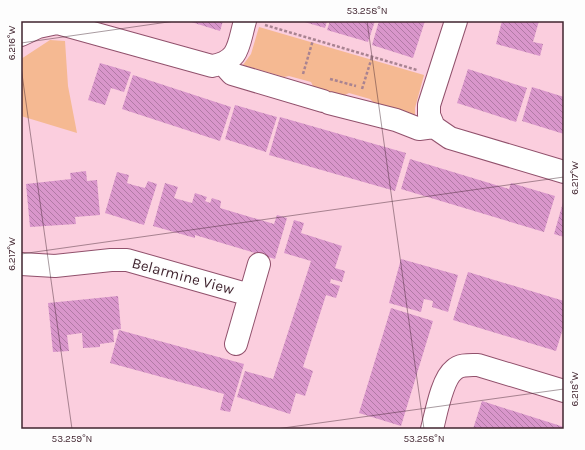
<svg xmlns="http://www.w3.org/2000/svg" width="585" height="450" viewBox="0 0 585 450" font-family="Karla,sans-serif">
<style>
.green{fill:#f5b992}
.building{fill:url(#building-back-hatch)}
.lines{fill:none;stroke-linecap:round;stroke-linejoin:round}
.minor-casing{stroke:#91516c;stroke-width:24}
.path{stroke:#a98391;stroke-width:2.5;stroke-dasharray:3 2;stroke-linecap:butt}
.minor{stroke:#fff;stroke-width:22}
.ticks{fill:none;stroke:#40242f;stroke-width:1;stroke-opacity:0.45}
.labels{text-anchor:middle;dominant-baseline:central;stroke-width:3;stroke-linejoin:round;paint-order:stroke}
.street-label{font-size:15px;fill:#40242f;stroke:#fdfdfd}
.neatline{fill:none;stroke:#40242f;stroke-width:1.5}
.ticks-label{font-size:10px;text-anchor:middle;fill:#40242f}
</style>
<defs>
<pattern id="building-back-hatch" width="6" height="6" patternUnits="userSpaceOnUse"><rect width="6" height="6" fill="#d996cb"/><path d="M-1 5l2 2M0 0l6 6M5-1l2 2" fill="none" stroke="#b17aa5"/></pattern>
</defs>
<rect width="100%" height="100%" fill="#fbcede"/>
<!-- green -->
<path class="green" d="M259,27L424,75L415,108V115L374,103L370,99L349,93L343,96L314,88L311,82L289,76L284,77L243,65L251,54Z
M50,40L65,41L68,86L77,133L21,116V59Z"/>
<!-- building -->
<path class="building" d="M188,21H223L220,31Z
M301,21H327L325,28Z
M330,21H375L368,42L327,30Z
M379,21H425L413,58L372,45Z
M502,21H539L533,42L543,44L540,56L496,44Z
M100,63L131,72L124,92L111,88L105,105L88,100Z
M468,69L527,88L516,122L457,103Z
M133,75L231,107L220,141L122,109Z
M532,87L564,97V134L522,121Z
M235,105L277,117L266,152L225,139Z
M280,117L406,153L395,191L269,155Z
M410,159L509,189L511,183L555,196L544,232L401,189Z
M86,171L87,181L97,180L100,215L75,217L76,224L30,227L26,184L71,179L70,173Z
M117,172L129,175L127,183L133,185L145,188L148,181L157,184L144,225L105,213Z
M165,183L178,187L174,198L192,203L195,193L207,197L205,201L210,203L212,198L221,201L220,208L274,224L277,215L287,218L275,259L195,235V238L153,226Z
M564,199V237L554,234Z
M294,220L304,223L301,233L342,246L335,268L345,271L342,282L331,279L330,283L340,286L336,298L326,295L303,367L313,371L305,396L296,393L290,414L237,397L245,371L273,379L311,261L284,253Z
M401,259L458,275L448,312L432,307L433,301L424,299L421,312L389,303Z
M468,272L564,301V325L556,351L453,320Z
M118,296L121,329L113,330L114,342L100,344V347L83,348L82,333L67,335L69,351L53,352L48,303Z
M391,308L433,321L401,426L359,413Z
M119,330L244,364L230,412L220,410L224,394L110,363Z
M482,401L564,427V429H473Z"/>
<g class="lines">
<defs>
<path id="minor" d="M21,35L38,27L57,23L212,66C240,61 238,45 245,21
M223,64L232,74L323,101
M329,103L396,120L419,129L434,127L450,138L564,172
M434,127L429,115V105L456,21
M21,264L55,266L111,260H127L250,295
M236,344L259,264
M432,429C436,414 442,379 454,370C460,364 470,365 478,365L564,391"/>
</defs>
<!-- minor casing -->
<use href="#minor" class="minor-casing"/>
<!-- path -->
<path class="path" d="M265,25L417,70
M303,74L313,40
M330,79L356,86
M362,89L372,57"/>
<!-- minor -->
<use href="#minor" class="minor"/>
</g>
<!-- ticks -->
<path class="ticks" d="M367,21L424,429M21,43L175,21M21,67L72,429M21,254L564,177M276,429L564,389"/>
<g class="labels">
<!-- street labels -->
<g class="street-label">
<text transform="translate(183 276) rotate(15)">Belarmine View</text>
</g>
</g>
<!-- border -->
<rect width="585" height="450" fill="none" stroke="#fdfdfd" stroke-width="44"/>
<rect x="22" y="22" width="541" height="406" class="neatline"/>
<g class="ticks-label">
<text x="367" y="14">53.258°N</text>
<text transform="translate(11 43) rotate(-90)" y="4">6.216°W</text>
<text transform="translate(574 178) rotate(-90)" y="4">6.217°W</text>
<text transform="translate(11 254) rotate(-90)" y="4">6.217°W</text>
<text transform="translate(574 389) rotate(-90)" y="4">6.218°W</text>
<text x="72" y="442">53.259°N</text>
<text x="424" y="442">53.258°N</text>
</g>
</svg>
